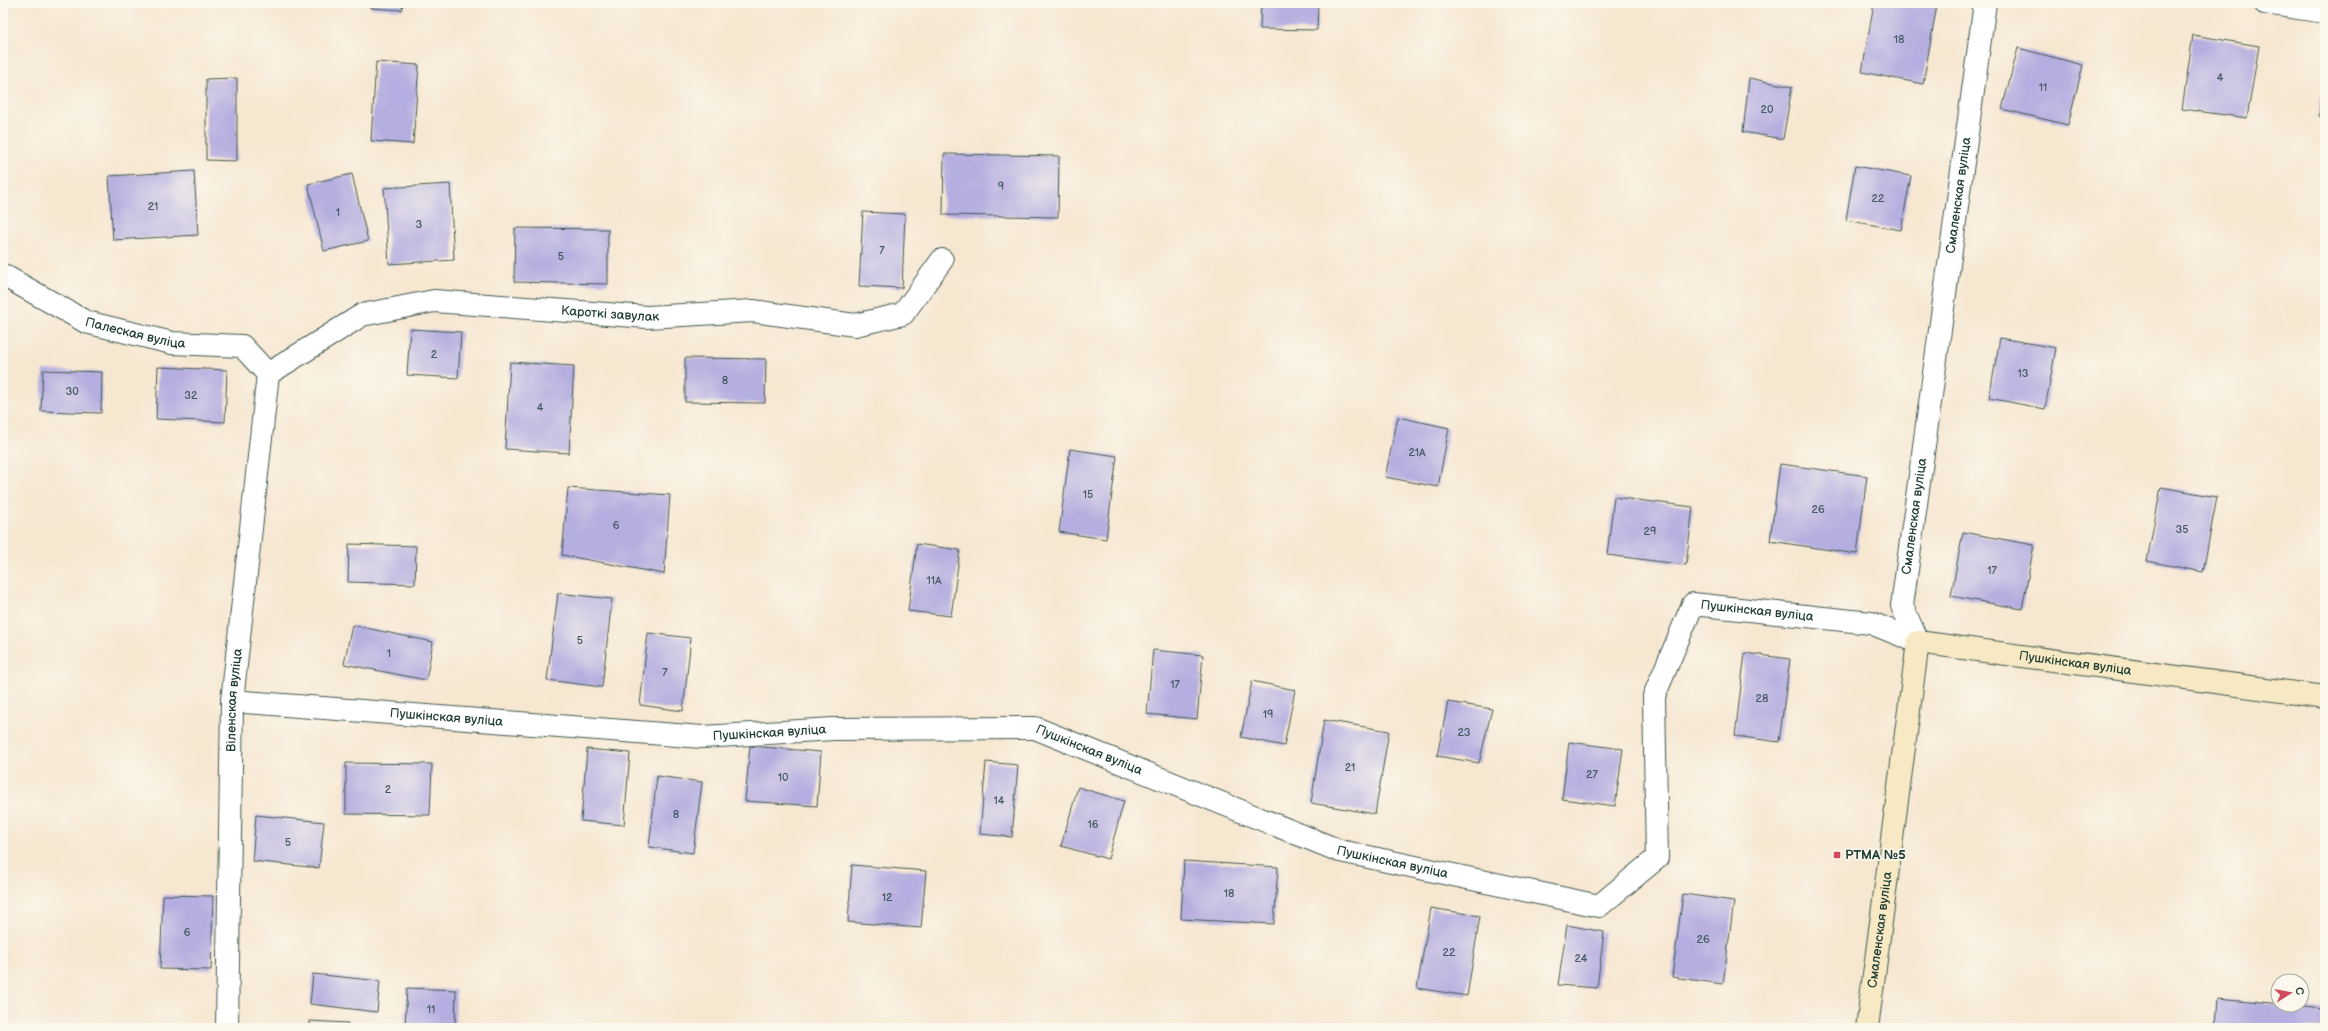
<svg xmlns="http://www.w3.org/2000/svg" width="2328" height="1031" viewBox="0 0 2328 1031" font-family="'Balsamiq Sans',sans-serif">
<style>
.building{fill:#b5aee0}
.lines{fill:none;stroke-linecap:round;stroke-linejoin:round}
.street-casing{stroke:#3f564c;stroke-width:24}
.secondary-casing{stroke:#3f564c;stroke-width:24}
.street{stroke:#fff;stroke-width:22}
.secondary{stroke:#f6e9c3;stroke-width:22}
.poi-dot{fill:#d1495b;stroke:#fbf7ec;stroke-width:1.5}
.labels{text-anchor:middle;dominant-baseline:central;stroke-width:3.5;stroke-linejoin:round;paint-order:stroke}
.number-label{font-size:11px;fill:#44595f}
.street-label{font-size:13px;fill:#1f3d34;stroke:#fbf7ec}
.poi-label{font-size:13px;font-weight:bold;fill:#1f3d34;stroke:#fbf7ec;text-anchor:start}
</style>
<rect width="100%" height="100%" fill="#fbf7ec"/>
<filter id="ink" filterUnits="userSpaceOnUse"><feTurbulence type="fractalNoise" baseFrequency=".025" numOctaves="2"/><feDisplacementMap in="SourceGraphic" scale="8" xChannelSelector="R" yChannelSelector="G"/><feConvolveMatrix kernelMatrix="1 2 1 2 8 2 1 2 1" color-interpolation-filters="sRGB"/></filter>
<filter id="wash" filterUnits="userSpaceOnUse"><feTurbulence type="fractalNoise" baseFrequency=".012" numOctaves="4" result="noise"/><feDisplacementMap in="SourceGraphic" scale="16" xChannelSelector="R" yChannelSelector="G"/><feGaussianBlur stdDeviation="0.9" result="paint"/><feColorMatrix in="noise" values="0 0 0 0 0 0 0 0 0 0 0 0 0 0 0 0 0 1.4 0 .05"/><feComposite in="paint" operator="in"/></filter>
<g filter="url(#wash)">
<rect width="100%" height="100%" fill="#f6e7d1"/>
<g id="blocks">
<!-- building -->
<path class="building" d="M371,3H403L402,10L371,8Z
M1261,3H1318L1317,30L1260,29Z
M1874,3L1937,5L1923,84L1862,72Z
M2193,35L2259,46L2247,118L2182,109Z
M2018,48L2083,65L2068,125L2002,109Z
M376,62L419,65L413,144L371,141Z
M2324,75L2325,76V117L2319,116Z
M237,78V161L206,160V79Z
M1749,78L1792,87L1783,139L1743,132Z
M944,154L1059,156L1058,217L943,215Z
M1855,166L1911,176L1901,230L1846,220Z
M194,171L198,235L113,240L109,176Z
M352,174L368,241L324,251L308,184Z
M450,184L454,260L389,264L384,188Z
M863,212L905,214L902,288L859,286Z
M515,228L608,229V284L514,282Z
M410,329L461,332L458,378L407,375Z
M2000,338L2056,348L2045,409L1989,398Z
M685,358L766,359L765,403L685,402Z
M510,362L574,366L569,453L505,449Z
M158,367L227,370L225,422L156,419Z
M43,370L102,372L101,413L41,411Z
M1398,417L1449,428L1438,487L1385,477Z
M1070,449L1117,456L1106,539L1059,532Z
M1780,464L1867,476L1857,554L1770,541Z
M2161,487L2217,497L2203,572L2147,561Z
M568,488L670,495L664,574L562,555Z
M1614,497L1693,507L1686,565L1607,555Z
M1963,532L2034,545L2022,609L1951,596Z
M349,544L416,546L415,584L348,582Z
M917,544L960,550L951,616L908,611Z
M558,593L612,599L602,687L547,680Z
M352,625L433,642L426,680L344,664Z
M648,633L691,638L683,711L640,705Z
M1153,650L1203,655L1197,719L1147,714Z
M1745,653L1790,659L1779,742L1735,736Z
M1252,681L1295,690L1284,746L1241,737Z
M1448,702L1492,709L1479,763L1437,756Z
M1324,720L1389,731L1375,814L1311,803Z
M1569,742L1623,749L1615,806L1562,799Z
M750,746L821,752L817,806L745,801Z
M587,749L630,753L624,825L581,821Z
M986,762L1018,765L1012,837L980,834Z
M346,763L432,764L430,815L346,814Z
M657,776L702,782L693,853L649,847Z
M1078,787L1124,801L1108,859L1061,846Z
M256,815L324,822L319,868L252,861Z
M1184,861L1278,867L1274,924L1181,919Z
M852,865L926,871L921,928L848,922Z
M1683,894L1734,901L1723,984L1672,977Z
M163,895L213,896L211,970L160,969Z
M1431,908L1480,916L1467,996L1417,988Z
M1567,925L1604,932L1597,988L1558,985Z
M313,974L380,981L377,1012L310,1004Z
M407,988L456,990L455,1028H405Z
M2217,999L2325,1009V1028H2215Z
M310,1021L348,1023L347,1028H310Z"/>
</g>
</g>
<g filter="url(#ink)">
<use href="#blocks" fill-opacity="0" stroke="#3f564c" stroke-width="1"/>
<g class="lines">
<defs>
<g id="street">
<path d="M2265,3L2325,12"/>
<path id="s1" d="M3,275L86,322L172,343L242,346L268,374"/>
<path id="s2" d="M268,374L362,315L434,301L647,317L753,311L855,325L903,314L942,260"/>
<path id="s3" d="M1918,642L1902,606L1985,3"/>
<path id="s4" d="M232,701L702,737L833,729L1035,728L1340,851L1599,906L1657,858L1654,696L1693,604L1871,623L1918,642"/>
<path id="s5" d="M227,1028L232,701L268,374"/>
</g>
<g id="secondary">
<path id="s6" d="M1867,1028L1918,642L2325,697"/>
</g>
</defs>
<!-- street casing -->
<use href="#street" class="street-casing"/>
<!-- secondary casing -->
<use href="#secondary" class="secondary-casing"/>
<!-- street -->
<use href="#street" class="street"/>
<!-- secondary -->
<use href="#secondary" class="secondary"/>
</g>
</g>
<!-- markers -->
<rect class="poi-dot" x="1833" y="851" width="8" height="8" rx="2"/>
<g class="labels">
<!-- number labels -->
<g class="number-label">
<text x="1899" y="39">18</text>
<text x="2220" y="77">4</text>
<text x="2043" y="87">11</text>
<text x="1767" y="109">20</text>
<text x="1001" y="186">9</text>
<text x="1878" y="198">22</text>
<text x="153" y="206">21</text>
<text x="338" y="212">1</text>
<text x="419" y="224">3</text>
<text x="882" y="250">7</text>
<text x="561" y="256">5</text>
<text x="434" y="354">2</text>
<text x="2023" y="373">13</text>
<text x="725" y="380">8</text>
<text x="72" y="391">30</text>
<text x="191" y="395">32</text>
<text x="540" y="407">4</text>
<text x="1417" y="452">21А</text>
<text x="1088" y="494">15</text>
<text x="1818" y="509">26</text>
<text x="616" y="525">6</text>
<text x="2182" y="529">35</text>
<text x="1650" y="531">29</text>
<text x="1992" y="570">17</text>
<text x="934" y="580">11А</text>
<text x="580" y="640">5</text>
<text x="389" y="653">1</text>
<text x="665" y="672">7</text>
<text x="1175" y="684">17</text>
<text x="1762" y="698">28</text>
<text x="1268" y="714">19</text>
<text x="1464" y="732">23</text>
<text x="1350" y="767">21</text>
<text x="1592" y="774">27</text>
<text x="783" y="777">10</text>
<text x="388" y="789">2</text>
<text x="999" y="800">14</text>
<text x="676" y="814">8</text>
<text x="1093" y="824">16</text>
<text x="288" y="842">5</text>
<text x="1229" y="893">18</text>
<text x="887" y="897">12</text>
<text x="187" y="932">6</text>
<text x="1703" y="939">26</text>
<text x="1449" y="952">22</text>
<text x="1581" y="958">24</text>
<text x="431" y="1009">11</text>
</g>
<!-- street labels -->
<g class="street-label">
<text stroke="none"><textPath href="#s3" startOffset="454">Смаленская вуліца</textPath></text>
<text stroke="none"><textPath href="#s2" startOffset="361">Кароткі завулак</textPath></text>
<text stroke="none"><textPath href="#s1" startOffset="146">Палеская вуліца</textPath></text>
<text stroke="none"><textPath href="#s3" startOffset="130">Смаленская вуліца</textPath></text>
<text stroke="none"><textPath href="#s4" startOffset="1800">Пушкінская вуліца</textPath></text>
<text stroke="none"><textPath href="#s6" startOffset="548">Пушкінская вуліца</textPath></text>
<text stroke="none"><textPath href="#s5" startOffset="328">Віленская вуліца</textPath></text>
<text stroke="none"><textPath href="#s4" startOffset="215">Пушкінская вуліца</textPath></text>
<text stroke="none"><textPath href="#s4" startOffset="539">Пушкінская вуліца</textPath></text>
<text stroke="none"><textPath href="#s4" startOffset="863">Пушкінская вуліца</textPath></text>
<text stroke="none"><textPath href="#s4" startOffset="1187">Пушкінская вуліца</textPath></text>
<text stroke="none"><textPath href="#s6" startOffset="99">Смаленская вуліца</textPath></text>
</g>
<!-- poi labels -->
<g class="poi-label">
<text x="1845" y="855">РТМА №5</text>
</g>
</g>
<!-- margin -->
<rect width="2328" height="1031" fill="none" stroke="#fbf7ec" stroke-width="16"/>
<!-- north arrow -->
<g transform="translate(2290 993) rotate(79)"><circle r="19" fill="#fbf7ec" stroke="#a3ada2"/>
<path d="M0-3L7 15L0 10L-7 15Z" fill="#d1495b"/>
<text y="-6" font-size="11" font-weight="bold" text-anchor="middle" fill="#1f3d34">С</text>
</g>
</svg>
